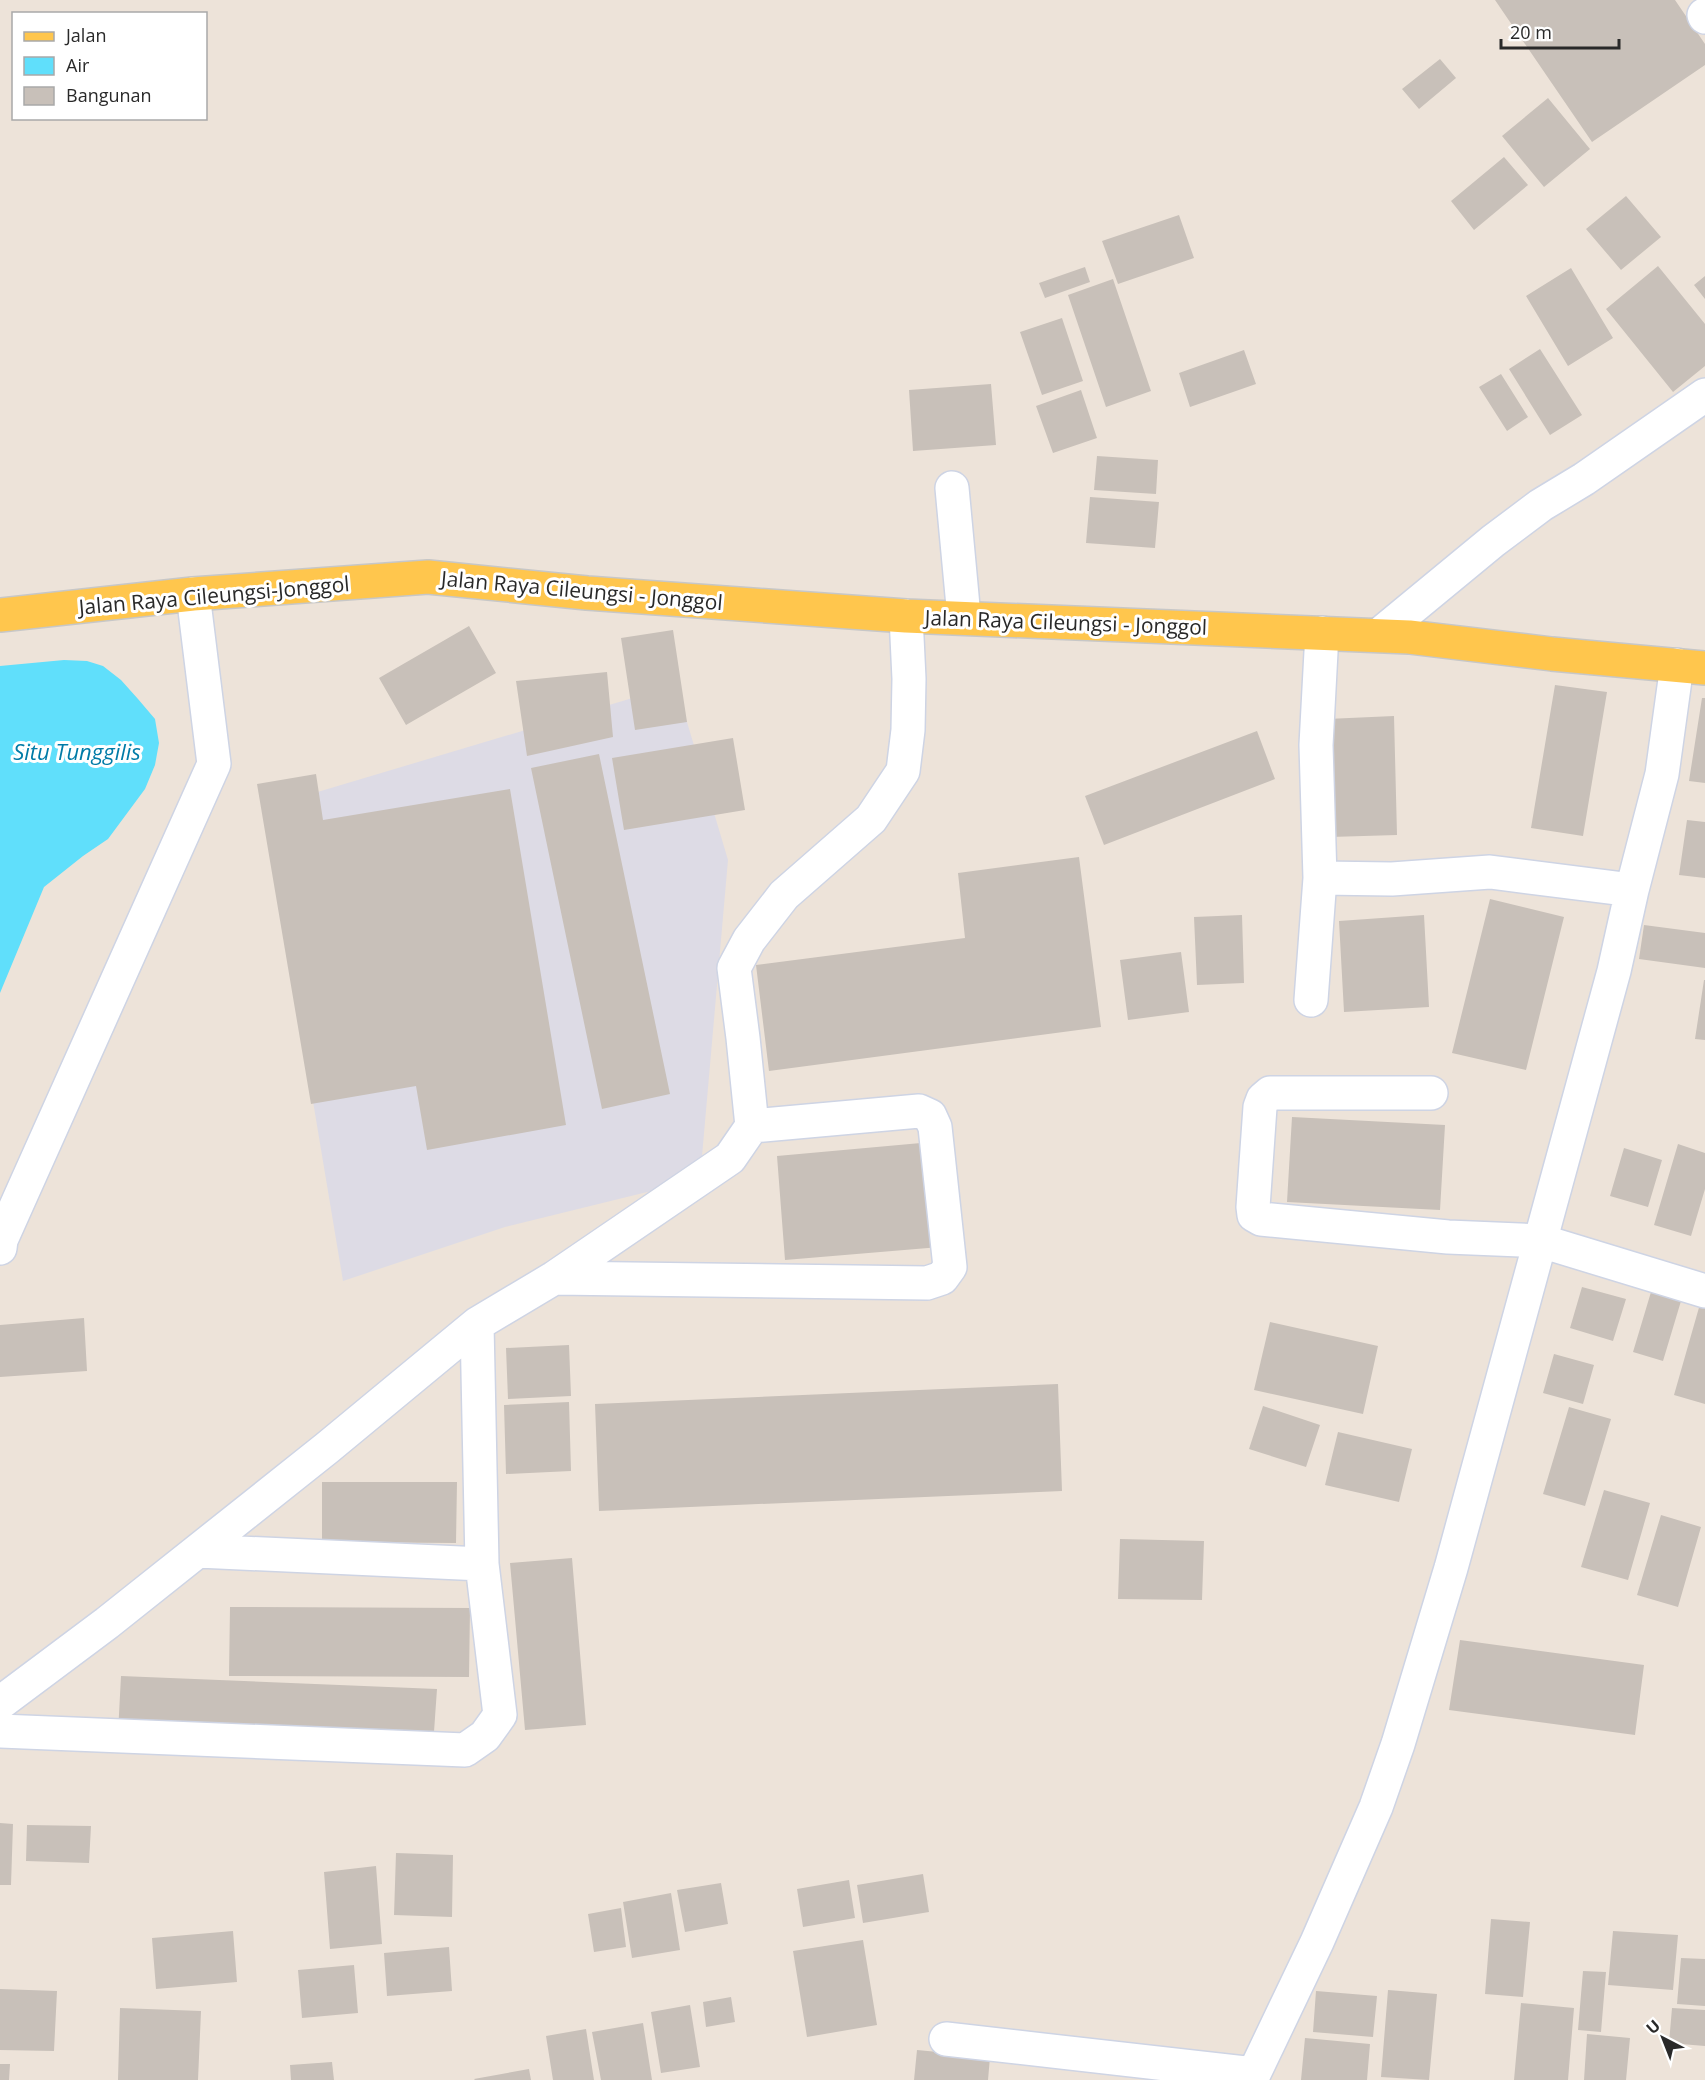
<svg xmlns="http://www.w3.org/2000/svg" width="1705" height="2080" viewBox="0 0 1705 2080" font-family="'Open Sans',sans-serif">
<style>
.industrial{fill:#dddbe5}
.water{fill:#60dffb}
.building{fill:#c8c0b9}
.lines{fill:none;stroke-linecap:round;stroke-linejoin:round}
.minor-casing{stroke:#ced4e4;stroke-width:36}
.major-casing{stroke:#c7c7c7;stroke-width:36}
.minor{stroke:#fff;stroke-width:33}
.major{stroke:#ffc64d;stroke-width:33}
.labels{text-anchor:middle;dominant-baseline:central;stroke-width:6;stroke-linejoin:round;paint-order:stroke}
.street-label{font-size:21px;fill:#292929;stroke:#fff}
.water-label{font-size:22px;font-style:italic;fill:#007ba7;stroke:#fff}
</style>
<rect width="100%" height="100%" fill="#ede3d9"/>
<!-- industrial -->
<path class="industrial" d="M676,685L728,860L700,1179L505,1227L343,1281L264,808Z"/>
<!-- water -->
<path class="water" d="M64,660L87,661L103,666L121,680L138,699L155,719L159,743L155,765L145,789L108,839L83,856L44,887L0,993V666Z"/>
<!-- building -->
<path class="building" d="M1495,0H1675L1705,44V65L1592,142Z
M1440,59L1456,78L1419,109L1402,89Z
M1548,98L1590,149L1544,187L1502,136Z
M1504,157L1528,185L1474,230L1451,201Z
M1626,196L1661,237L1621,270L1586,229Z
M1179,215L1194,258L1118,284L1102,241Z
M1658,266L1705,324V366L1673,392L1606,309Z
M1085,267L1090,282L1045,298L1039,283Z
M1571,268L1613,338L1568,366L1526,296Z
M1705,276V299L1694,285Z
M1113,279L1151,391L1106,407L1068,295Z
M1062,318L1083,381L1042,395L1020,332Z
M1540,349L1582,415L1550,435L1509,369Z
M1244,350L1256,384L1190,407L1179,373Z
M1501,374L1528,417L1507,431L1479,387Z
M991,384L996,445L913,451L909,390Z
M1081,390L1097,438L1053,453L1036,406Z
M1097,456L1158,460L1156,494L1094,490Z
M1090,497L1159,502L1155,548L1086,543Z
M469,626L496,673L406,725L379,678Z
M673,630L687,722L635,730L621,638Z
M607,672L613,737L527,756L516,681Z
M1555,685L1607,692L1583,836L1531,828Z
M1702,698H1705V783L1689,781Z
M1394,716L1397,835L1330,837L1327,719Z
M1257,731L1275,779L1104,845L1085,796Z
M733,738L745,810L624,830L612,758Z
M599,754L670,1094L602,1109L531,768Z
M316,774L323,820L510,789L566,1125L427,1150L416,1086L311,1104L257,784Z
M1687,820L1705,822V878L1679,875Z
M1079,857L1101,1027L769,1071L756,965L965,938L958,873Z
M1490,899L1564,917L1526,1070L1452,1053Z
M1242,915L1244,983L1197,985L1194,917Z
M1424,915L1429,1007L1344,1012L1339,921Z
M1644,925L1705,933V968L1639,959Z
M1181,952L1189,1012L1128,1020L1120,960Z
M1704,980H1705V1040L1695,1039Z
M1292,1117L1445,1125L1440,1210L1287,1202Z
M932,1142L940,1247L785,1260L777,1156Z
M1678,1144L1705,1153V1189L1691,1236L1654,1225Z
M1624,1148L1662,1160L1648,1207L1610,1196Z
M1582,1287L1626,1299L1613,1341L1570,1328Z
M1651,1292L1681,1301L1663,1361L1633,1352Z
M1700,1304L1705,1305V1404L1674,1395Z
M84,1318L87,1371L0,1377V1325Z
M1270,1322L1378,1346L1363,1414L1254,1390Z
M569,1345L571,1396L508,1399L506,1348Z
M1554,1354L1594,1365L1583,1404L1543,1393Z
M1058,1384L1062,1491L599,1511L595,1404Z
M569,1402L571,1471L506,1474L504,1405Z
M1263,1406L1320,1425L1306,1467L1249,1449Z
M1569,1407L1611,1419L1585,1506L1543,1494Z
M1338,1432L1412,1449L1399,1502L1325,1485Z
M322,1482H457L456,1543L322,1542Z
M1604,1490L1650,1503L1628,1580L1581,1567Z
M1661,1515L1701,1527L1678,1607L1637,1595Z
M1120,1539L1204,1541L1202,1600L1118,1599Z
M572,1558L586,1725L525,1730L510,1563Z
M230,1607L470,1608L469,1677L229,1676Z
M1460,1640L1644,1665L1635,1735L1449,1710Z
M121,1676L437,1689L433,1746L118,1733Z
M0,1823L13,1824L11,1885H0Z
M27,1825L91,1826L89,1863L26,1861Z
M396,1853L453,1855L452,1917L394,1915Z
M376,1866L382,1944L330,1949L324,1872Z
M923,1874L929,1912L863,1923L857,1885Z
M849,1880L855,1918L803,1927L797,1889Z
M721,1883L728,1924L685,1932L677,1890Z
M671,1893L680,1950L632,1958L623,1902Z
M621,1908L626,1947L594,1952L588,1914Z
M1491,1919L1530,1922L1523,1997L1485,1994Z
M233,1931L237,1982L156,1989L152,1938Z
M1613,1931L1678,1935L1673,1990L1608,1985Z
M863,1940L877,2025L807,2037L793,1951Z
M449,1947L452,1991L387,1996L384,1953Z
M1681,1958L1705,1959V2006L1677,2004Z
M354,1965L358,2013L302,2018L298,1970Z
M1583,1971L1606,1972L1601,2032L1578,2030Z
M0,1989L57,1991L54,2051L0,2050Z
M1388,1990L1437,1994L1429,2080L1381,2077Z
M1316,1991L1377,1996L1373,2037L1313,2032Z
M731,1997L735,2022L706,2027L703,2002Z
M1521,2003L1574,2008L1568,2080H1514Z
M690,2005L700,2067L661,2073L651,2012Z
M120,2008L201,2011L198,2080H118Z
M1672,2008L1705,2010V2046L1669,2043Z
M643,2023L652,2080H601L592,2032Z
M586,2029L594,2080H553L546,2036Z
M1587,2034L1630,2038L1626,2080H1584Z
M1305,2038L1370,2044L1367,2080H1301Z
M917,2050L990,2057L988,2080H914Z
M332,2062L334,2080H291L290,2065Z
M0,2064H10L9,2080H0Z
M529,2069L531,2080H475L474,2079Z"/>
<g class="lines">
<defs>
<path id="minor" d="M1704,15L1705,17
M952,488L964,617
M1379,635L1493,541L1541,505L1584,479L1705,395
M1320,878L1392,879L1490,872L1632,890
M1311,1000L1320,878L1316,745L1322,633
M1431,1093H1270L1263,1099L1260,1107L1253,1207L1254,1215L1261,1219L1448,1237L1541,1241L1705,1291
M0,1248L1,1240L214,764L193,594
M554,1278L927,1283L942,1278L950,1267L935,1127L930,1116L919,1111L752,1126
M198,1551L482,1564
M0,1703L107,1623L327,1448L477,1324L554,1278L730,1158L752,1126L743,1038L734,968L749,940L784,895L871,819L903,771L908,730L909,679L906,616
M0,1731L465,1750L485,1736L500,1715L482,1564L477,1324
M946,2039L1254,2074
M1251,2080L1317,1942L1376,1807L1398,1744L1451,1568L1614,971L1632,890L1662,774L1677,665"/>
<path id="major" d="M0,615L193,594L428,577L587,593L906,616L1409,637L1552,654L1705,668"/>
</defs>
<!-- minor casing -->
<use href="#minor" class="minor-casing"/>
<!-- major casing -->
<use href="#major" class="major-casing"/>
<!-- minor -->
<use href="#minor" class="minor"/>
<!-- major -->
<use href="#major" class="major"/>
</g>
<g class="labels">
<!-- street labels -->
<g class="street-label">
<text transform="translate(582 590) rotate(5)">Jalan Raya Cileungsi - Jonggol</text>
<text transform="translate(214 595) rotate(-5)">Jalan Raya Cileungsi-Jonggol</text>
<text transform="translate(1066 622) rotate(2)">Jalan Raya Cileungsi - Jonggol</text>
</g>
<!-- water labels -->
<g class="water-label">
<text x="77" y="751">Situ Tunggilis</text>
</g>
</g>
<!-- legend -->
<rect x="12" y="12" width="195" height="108" fill="#ffffff" stroke="#a9a9a9" stroke-width="1.5"/>
<rect x="24" y="32" width="30" height="9" fill="#ffc64d" stroke="#a9a9a9" stroke-width="1.5"/>
<text x="66" y="42" font-size="18" fill="#292929">Jalan</text>
<rect x="24" y="57" width="30" height="18" fill="#60dffb" stroke="#a9a9a9" stroke-width="1.5"/>
<text x="66" y="72" font-size="18" fill="#292929">Air</text>
<rect x="24" y="87" width="30" height="18" fill="#c8c0b9" stroke="#a9a9a9" stroke-width="1.5"/>
<text x="66" y="102" font-size="18" fill="#292929">Bangunan</text>
<!-- north arrow -->
<g transform="translate(1663 2038) rotate(318)" stroke="#ffffff" stroke-width="4.5" paint-order="stroke">
<path d="M0-4.5L10 22L0 15L-10 22Z" fill="#292929"/>
<text y="-9" font-size="16" font-weight="bold" text-anchor="middle" fill="#292929">U</text>
</g>
<!-- scale -->
<path d="M1501 39v9h118v-9" fill="none" stroke="#292929" stroke-width="3"/>
<text x="1510" y="39" font-size="18" fill="#292929" stroke="#ffffff" stroke-width="4.5" paint-order="stroke">20 m</text>
</svg>
